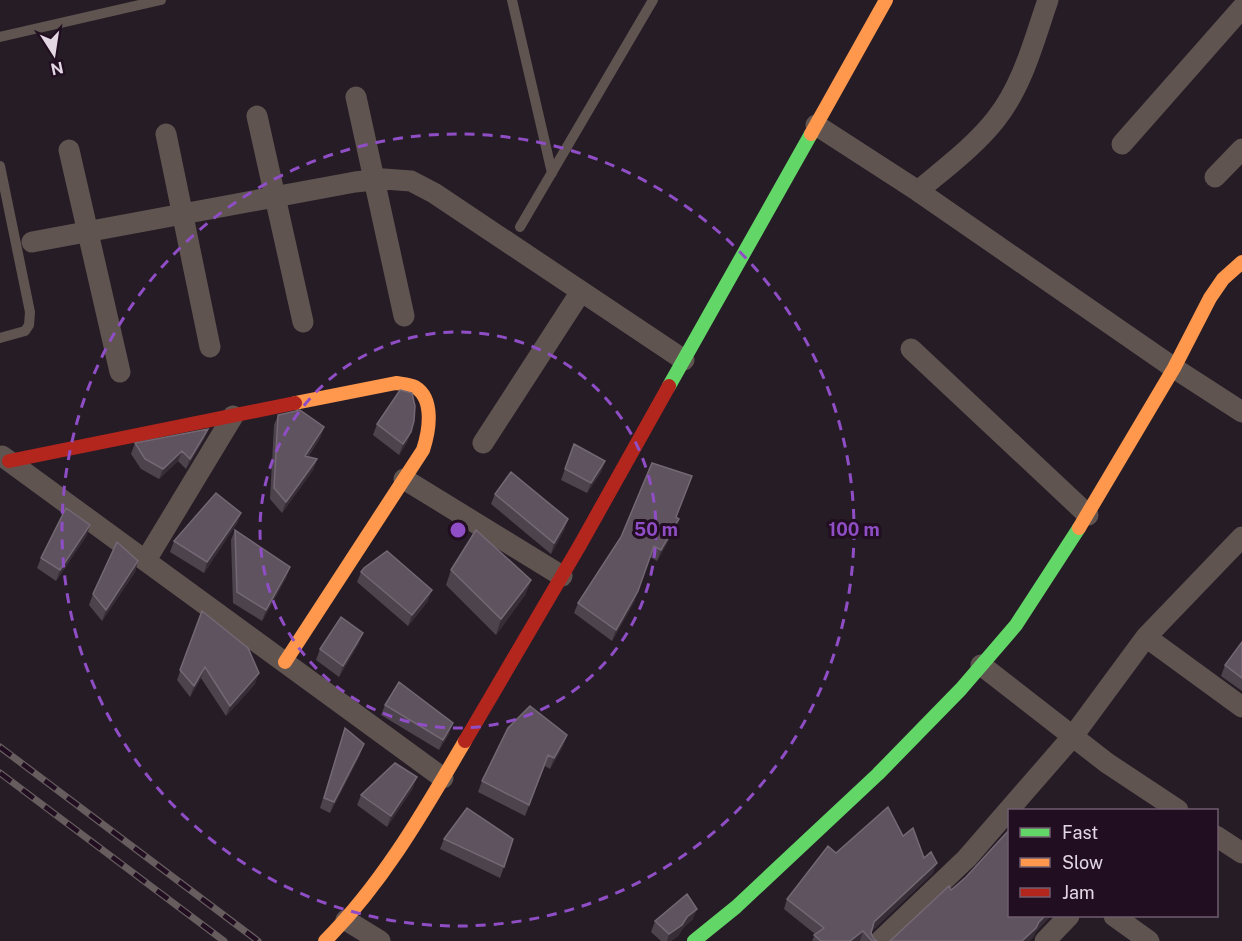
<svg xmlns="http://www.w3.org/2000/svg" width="1242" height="941" viewBox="0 0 1242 941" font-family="'Public Sans',sans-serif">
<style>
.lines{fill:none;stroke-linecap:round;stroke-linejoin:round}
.lane{stroke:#5f5450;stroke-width:10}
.street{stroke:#5f5450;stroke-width:21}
.fast{stroke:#63d668;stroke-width:14}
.slow{stroke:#ff974d;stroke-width:14}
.jam{stroke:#b3261e;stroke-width:14}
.rail-casing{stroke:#675d5e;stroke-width:7}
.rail{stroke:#210e21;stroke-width:4.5;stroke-dasharray:14;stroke-linecap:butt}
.wall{fill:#4d434d}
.shaded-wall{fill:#372d37}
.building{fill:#5e535e;stroke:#736873;stroke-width:1.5}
.ring{fill:none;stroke:#904ec6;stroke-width:3;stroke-dasharray:10 8}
.centre{fill:#904ec6;stroke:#210e21;stroke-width:3}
.ring-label{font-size:18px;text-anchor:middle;font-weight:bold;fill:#904ec6;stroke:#210e21;stroke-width:6;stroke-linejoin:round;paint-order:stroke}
</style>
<rect width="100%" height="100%" fill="#261c26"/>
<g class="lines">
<!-- lane -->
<path class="lane" d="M512,0L552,173
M0,37L161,0
M0,166L30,312L29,325L25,331L0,338
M520,227L653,0"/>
<!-- street -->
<path class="street" d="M356,97L404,316
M257,116L303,322
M816,125L918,191L1174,368L1242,412
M166,134L210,347
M1122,144L1242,8
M69,150L120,372
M1215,177L1242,149
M918,191C945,168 975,146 996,119C1023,85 1034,40 1048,0
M32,242L355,182L384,179L411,181L434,193L684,360
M911,349L1088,515
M483,443L580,293
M2,456L443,778
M404,479L562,576
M146,560L233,416
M1146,637L1242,707
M981,665L1107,763L1178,810
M1216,836L1242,853
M1114,916L1149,941
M346,920L380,941
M880,941L967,858L1073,736L1146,637L1242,537
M1045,941L1069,916"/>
<!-- fast -->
<path class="fast" d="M669,386L811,134
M694,941L736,907L878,774L961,689L1016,625L1079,528"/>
<!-- slow -->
<path class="slow" d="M811,134L886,0
M1079,528L1174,368L1210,298L1223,279L1242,262
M285,662L423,450C429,432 435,399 415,387C409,384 402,384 396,383L295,403
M325,941C383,883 424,811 465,741"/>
<!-- jam -->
<path class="jam" d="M9,461L295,403
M465,741L580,545L669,386"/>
<defs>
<path id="rail" d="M0,747L258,941
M0,773L224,941"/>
</defs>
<!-- rail casing -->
<use href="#rail" class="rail-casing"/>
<!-- rail -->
<use href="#rail" class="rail"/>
</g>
<!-- wall -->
<path class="wall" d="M278,415L324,427L320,438L308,457L317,459L313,470L282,513L270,499L274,425Z
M377,424L411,432L407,442L399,455L373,435Z
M208,429L204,439L186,469L178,461L159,479L141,469L131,454L135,443Z
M574,444L605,461L601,472L587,493L561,480Z
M495,494L568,519L564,530L551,554L491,504Z
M241,513L237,523L204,573L170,552L174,541Z
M676,517L679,519L675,529L657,561L650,557L634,602L612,641L574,613L578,603Z
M235,530L290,567L286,578L262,621L233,603L231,540Z
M87,535L56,581L37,568L41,558Z
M138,561L135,572L102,621L89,605L93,594Z
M451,570L531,580L525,595L496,635L446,585Z
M361,572L428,601L408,626L357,582Z
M202,611L255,684L226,716L201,678L190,697L177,680Z
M1242,642V691L1221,676L1225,665Z
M359,643L339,677L316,660L320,649Z
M385,705L449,734L439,750L381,715Z
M345,728L360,755L330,813L320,808Z
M567,735L563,746L550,769L545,766L525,816L478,792L482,781Z
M413,788L387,827L357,805L361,795Z
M903,836L933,873L872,931L871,933L874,939L877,941H812L815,934L784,909L787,899L836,853Z
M444,839L504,867L500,878L440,849Z
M693,919L683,928L678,936L671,941H661L651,932L655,921Z"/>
<!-- shaded-wall -->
<path class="shaded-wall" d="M324,427L320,438L301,466L305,456Z
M208,429L204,439L186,469L190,459Z
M411,432L407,442L399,455L403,444Z
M182,451L178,461L159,479L163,469Z
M317,459L313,470L282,513L286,502Z
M605,461L601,472L587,493L591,483Z
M241,513L237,523L204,573L207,562Z
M568,519L564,530L551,554L554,543Z
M679,519L675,529L657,561L661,550Z
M90,525L87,535L56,581L60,570Z
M654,546L634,602L612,641L616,630Z
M138,561L135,572L102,621L106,610Z
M290,567L286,578L262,621L266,610Z
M531,580L525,595L496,635L501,619Z
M432,590L428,601L408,626L412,615Z
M363,633L359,643L339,677L343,666Z
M205,667L201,678L190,697L194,686Z
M259,673L255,684L226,716L230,706Z
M453,723L449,734L439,750L443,740Z
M567,735L563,746L550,769L554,758Z
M364,744L360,755L330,813L334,802Z
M417,777L413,788L387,827L391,816Z
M937,863L933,873L871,932L874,922Z
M697,909L693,919L683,928L678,936L671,941H667L669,934L687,917Z
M1046,915H1052L1036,932L1033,938L1030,941H1022Z
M863,931L860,941H850Z"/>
<!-- building -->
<path class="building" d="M400,390L412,393L415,406L414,421L411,432L403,444L377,424Z
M300,410L324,427L305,456L317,459L286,502L274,488L278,415Z
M208,429L190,459L182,451L163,469L145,459L135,443Z
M574,444L605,461L591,483L565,469Z
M652,463L692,476L676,517L679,519L661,550L654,546L638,591L616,630L578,603L621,537Z
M511,472L568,519L554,543L495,494Z
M216,493L241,513L207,562L174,541Z
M66,508L90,525L60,570L41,558Z
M235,530L290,567L266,610L237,592Z
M476,530L531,580L501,619L451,570Z
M117,542L138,561L106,610L93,594Z
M387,551L432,590L412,615L361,572L364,568Z
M202,611L248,648L259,673L230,706L205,667L194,686L180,670Z
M341,617L363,633L343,666L320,649Z
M1242,642V678L1225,665Z
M399,682L453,723L443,740L385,705Z
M530,706L567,735L554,758L548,755L529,805L482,781L508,728Z
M345,728L364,744L334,802L324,798Z
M395,763L417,777L391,816L361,795Z
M888,807L903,836L913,828L924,858L931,852L937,863L874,922L871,933L874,939L877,941H872L863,931L850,941H821L814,935L824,928L787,899L828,846L836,853Z
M467,808L513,839L504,867L444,839Z
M1010,829V915H1046L1039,922L1036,928L1022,941H890L949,886L951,890L966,877Z
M687,894L697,909L687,917L682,925L669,934L655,921Z"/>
<!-- distance rings -->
<g class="ring">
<circle cx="458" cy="530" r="198"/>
<circle cx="458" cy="530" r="396"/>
</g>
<circle cx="458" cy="530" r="9" class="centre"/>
<g class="ring-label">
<text x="656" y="536">50 m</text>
<text x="854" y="536">100 m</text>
</g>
<!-- legend -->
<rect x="1008" y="809" width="210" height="108" fill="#210e21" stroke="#6f5e6f" stroke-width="1.5"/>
<rect x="1020" y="828" width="30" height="9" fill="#63d668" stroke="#6f5e6f" stroke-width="1.5"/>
<text x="1062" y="839" font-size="18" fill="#e4d7e4">Fast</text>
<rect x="1020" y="858" width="30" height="9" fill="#ff974d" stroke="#6f5e6f" stroke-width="1.5"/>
<text x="1062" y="869" font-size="18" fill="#e4d7e4">Slow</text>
<rect x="1020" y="888" width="30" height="9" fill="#b3261e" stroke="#6f5e6f" stroke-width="1.5"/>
<text x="1062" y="899" font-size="18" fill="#e4d7e4">Jam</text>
<!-- north arrow -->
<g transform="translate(54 54) rotate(168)" stroke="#210e21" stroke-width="4.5" paint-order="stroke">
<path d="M0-4.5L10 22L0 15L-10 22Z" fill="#e4d7e4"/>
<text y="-9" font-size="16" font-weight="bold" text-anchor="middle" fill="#e4d7e4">N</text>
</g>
</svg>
